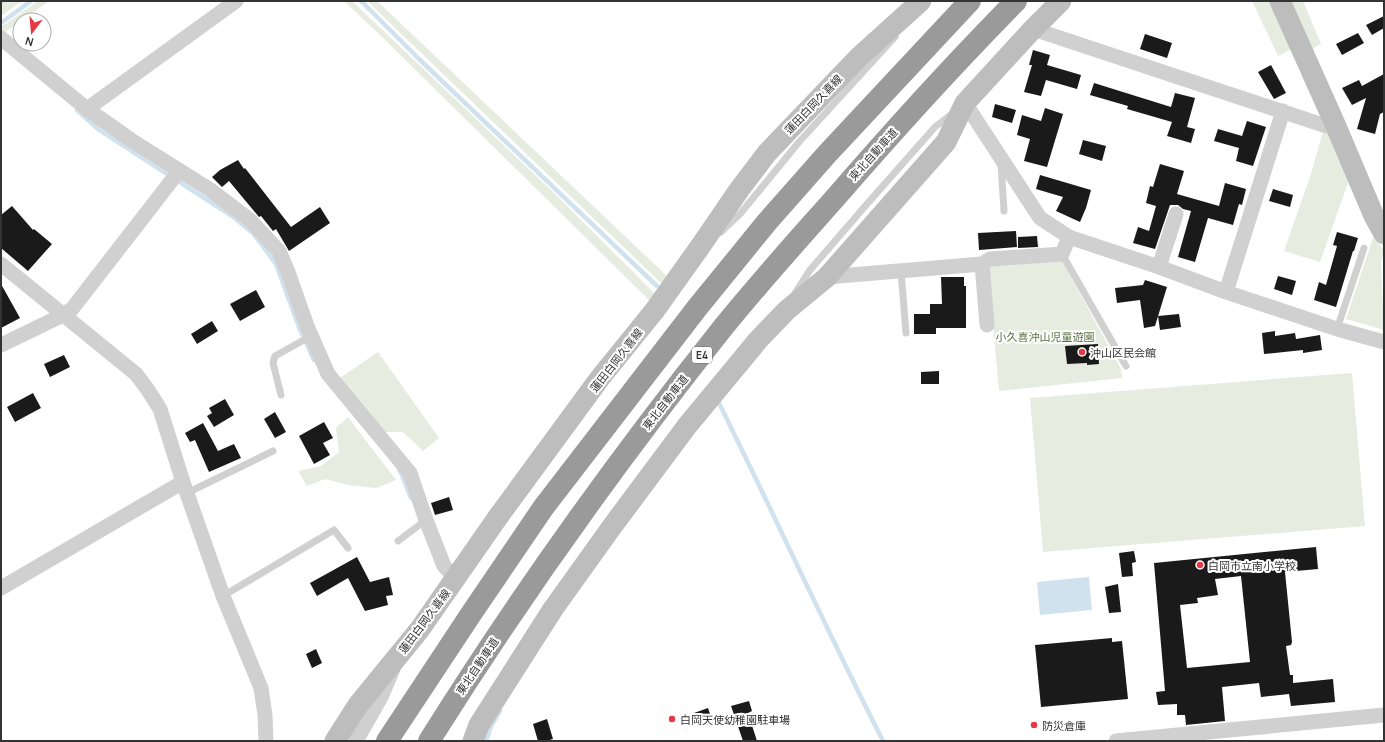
<svg xmlns="http://www.w3.org/2000/svg" width="1385" height="742" viewBox="0 0 1385 742" font-family="Manrope,'Noto Sans JP',sans-serif">
<style>
.green{fill:#e6ecdf}
.water{fill:#cfe2ee}
.lines{fill:none;stroke-linecap:round;stroke-linejoin:round}
.stream{stroke:#cfe2ee;stroke-width:4.5}
.building{fill:#1a1a1a;fill-rule:evenodd}
.lane{stroke:#d0d0d0;stroke-width:7}
.street{stroke:#d0d0d0;stroke-width:15}
.secondary{stroke:#bdbdbd;stroke-width:21}
.highway{stroke:#9a9a9a;stroke-width:22}
.poi-dot{fill:#e63946;stroke:#fff;stroke-width:1.5}
.labels{text-anchor:middle;dominant-baseline:central;stroke-width:4;stroke-linejoin:round;paint-order:stroke}
.shield{fill:#fff;stroke:#707070;stroke-width:1}
.shield-label{font-size:10px;font-weight:bold;fill:#333}
.street-label{font-size:11px;fill:#333;stroke:#fff}
.park-label{font-size:11px;fill:#56703f;stroke:#fff}
.poi-label{font-size:11px;fill:#333;stroke:#fff;text-anchor:start}
</style>
<rect width="100%" height="100%" fill="#fff"/>
<!-- green -->
<path class="green" d="M1,1H22L1,16Z
M38,1H49L22,20H20V22L4,33L1,31V27Z
M344,1H352L556,195L655,294L650,301L379,34Z
M367,1H377L667,276L662,284Z
M1252,1H1272L1294,48L1278,56Z
M1289,1H1303L1321,44L1310,50Z
M1323,132L1335,136L1350,177L1320,262L1284,251L1310,177Z
M1374,235L1384,251L1381,263L1384,330L1346,319Z
M1061,259L1121,369L1122,378L999,391L988,271L990,264Z
M378,352L439,438L423,451L403,432H384L340,378Z
M1352,373L1365,526L1043,552L1030,398Z
M348,417L396,480L376,488L348,485L325,479L307,486L298,471L321,466L339,452L336,428Z"/>
<!-- water -->
<path class="water" d="M1089,577L1092,610L1040,615L1037,582Z"/>
<g class="lines">
<!-- stream -->
<path class="stream" d="M361,1L420,60L657,286
M1,23L31,1
M77,110L98,129L232,216L253,233L276,264L299,327L314,360
M718,401C774,514 826,629 883,741
M399,470L401,473L411,498
M486,741L491,726L500,711"/>
</g>
<!-- building -->
<path class="building" d="M1384,16V28L1372,35L1366,25Z
M1358,33L1364,43L1342,55L1336,44Z
M1145,34L1172,43L1167,58L1140,49Z
M1033,50L1050,55L1047,65L1081,75L1077,89L1046,80L1041,96L1024,92L1032,65H1029Z
M1271,65L1286,93L1274,99L1258,72Z
M1384,74V112L1380,114L1375,134L1357,129L1366,98L1352,105L1342,88L1359,80L1362,86Z
M1094,83L1171,107L1175,93L1195,98L1187,127L1195,129L1191,143L1167,136L1172,122L1127,109L1128,106L1090,95Z
M995,104L1016,110L1012,123L992,117Z
M1045,108L1063,114L1047,167L1024,161L1030,139L1017,135L1022,115L1041,121Z
M1247,121L1266,127L1253,166L1236,161L1239,148L1214,141L1218,129L1242,136Z
M1083,140L1106,146L1102,161L1079,154Z
M238,160L244,169L245,168L291,227L320,207L330,223L289,251L276,229L273,231L261,216L259,217L229,181L222,187L212,177L220,170Z
M1160,164L1184,171L1177,194L1219,206L1225,183L1246,189L1242,205L1239,204L1233,225L1208,218L1195,262L1178,257L1191,211L1183,209L1178,205H1170L1155,249L1133,243L1138,227L1149,231L1156,206L1146,203L1150,186L1153,187Z
M1040,175L1091,190L1086,208L1080,222L1056,211L1063,197L1036,189Z
M1273,189L1293,195L1290,207L1269,201Z
M12,206L33,230L34,229L52,244L28,271L1,248V215Z
M1016,231L1017,247L979,250L978,233Z
M1337,232L1358,238L1354,251H1353L1336,307L1314,300L1319,282L1326,285L1337,246L1333,245Z
M1037,236L1038,247L1018,248V237Z
M1278,276L1296,281L1292,295L1274,289Z
M941,277H964V286H966V328H936V334H914V314H930V304H942Z
M1145,280L1167,287L1155,326L1144,328L1140,300L1117,303L1115,288L1143,285Z
M1,284L20,318L1,328Z
M256,290L265,307L240,321L230,304Z
M1179,314L1181,327L1160,330L1158,316Z
M212,321L218,331L197,344L191,334Z
M1275,331V336L1295,333L1296,339L1320,335L1322,350L1303,353V350L1264,354L1262,333Z
M1098,344L1099,364L1087,365V363L1067,364L1065,346Z
M64,355L70,367L50,377L44,364Z
M939,371V384H921V372Z
M33,393L41,408L15,422L7,407Z
M225,399L234,415L214,427L207,416L212,413L209,408Z
M275,412L286,432L275,438L264,419Z
M324,422L333,438L323,443L330,455L314,464L299,436Z
M203,423L218,451L234,444L241,458L209,472L195,440L190,442L185,433Z
M449,497L453,510L435,515L431,503Z
M1316,547L1318,569L1285,572L1292,642L1291,645L1286,646L1290,675H1293V683L1333,679L1335,702L1291,706L1289,694L1261,697L1259,683L1222,687L1225,721L1186,725L1185,715H1177V704L1158,705L1156,692L1165,691L1154,563ZM1241,576L1250,662L1187,668L1180,605L1198,603L1197,598L1218,595L1215,579Z
M1134,551L1136,562L1132,563L1133,576L1122,577L1119,553Z
M357,557L370,582L389,577L393,595L386,596L388,605L365,611L348,578L317,596L310,583Z
M1118,584L1121,612L1109,613L1105,587Z
M1112,638V642L1122,641L1128,699L1041,707L1035,645Z
M316,649L322,663L312,668L306,654Z
M749,701L752,711L748,713L757,741H743L731,706Z
M708,708L713,723L698,727L694,713Z
M547,719L553,739L546,741H538L533,724Z"/>
<g class="lines">
<!-- lane -->
<path class="lane" d="M1001,164L1004,211
M721,232L740,214L799,142L895,37
M1062,254L1126,366
M901,271L906,333
M794,295L810,270L867,204L935,127L952,114
M1337,329L1364,248
M281,395L273,363L275,356L311,336
M187,493L273,451
M398,541L426,520
M223,596L334,530L348,548"/>
<!-- street -->
<path class="street" d="M1033,29L1326,126L1335,124
M1,38L87,109L131,140L209,189L250,220L279,251L288,272L307,326L328,374L410,473L426,520L444,566L456,579
M965,103L1040,218L1069,237L1159,267L1226,292L1337,329L1384,342
M87,109L236,1
M1,264L136,374L148,390L160,409L183,482L223,596L261,688L265,715L266,741
M982,264L987,325
M1159,267L1176,214
M827,277L982,264L990,259L1062,254L1069,237
M1226,292L1283,111
M1,345L63,315L72,309L179,171
M1,588L183,482
M356,741L381,697L393,669
M1116,741L1384,715"/>
<!-- secondary -->
<path class="secondary" d="M1280,1L1335,124L1374,216L1384,234
M335,741L358,705L420,629L498,517L600,378L655,310L702,244L739,190L767,153L859,57L921,1
M473,741L479,725L553,609L611,528L687,426L759,339L787,310L827,277L946,142L965,103L1033,29L1061,1"/>
<!-- highway -->
<path class="highway" d="M387,741L471,614L543,508L697,308L767,222L827,154L970,1
M429,741C518,599 616,462 721,330C757,285 797,241 836,197C894,130 954,64 1016,1"/>
</g>
<!-- markers -->
<g class="poi-dot">
<circle cx="1082" cy="352" r="4"/>
<circle cx="1200" cy="565" r="4"/>
<circle cx="672" cy="719" r="4"/>
<circle cx="1034" cy="725" r="4"/>
</g>
<g class="labels">
<!-- shield labels -->
<rect class="shield" x="692" y="347" width="20" height="16" rx="3"/>
<g class="shield-label">
<text x="702" y="355">E4</text>
</g>
<!-- street labels -->
<g class="street-label">
<text transform="translate(813 104) rotate(-46)">蓮田白岡久喜線</text>
<text transform="translate(873 154) rotate(-48)">東北自動車道</text>
<text transform="translate(616 360) rotate(-52)">蓮田白岡久喜線</text>
<text transform="translate(665 402) rotate(-52)">東北自動車道</text>
<text transform="translate(424 621) rotate(-53)">蓮田白岡久喜線</text>
<text transform="translate(477 666) rotate(-56)">東北自動車道</text>
</g>
<!-- park labels -->
<g class="park-label">
<text x="1045" y="336">小久喜沖山児童遊園</text>
</g>
<!-- poi labels -->
<g class="poi-label">
<text x="1090" y="352">沖山区民会館</text>
<text x="1208" y="565">白岡市立南小学校</text>
<text x="680" y="719">白岡天使幼稚園駐車場</text>
<text x="1042" y="725">防災倉庫</text>
</g>
</g>
<!-- border -->
<rect width="1385" height="742" fill="none" stroke="#333333" stroke-width="4"/>
<!-- north arrow -->
<g transform="translate(32 32) rotate(196)"><circle r="19" fill="#ffffff" stroke="#adadad"/>
<path d="M0-3L7 15L0 10L-7 15Z" fill="#e63946"/>
<text y="-6" font-size="11" font-weight="bold" text-anchor="middle" fill="#333333">N</text>
</g>
</svg>
